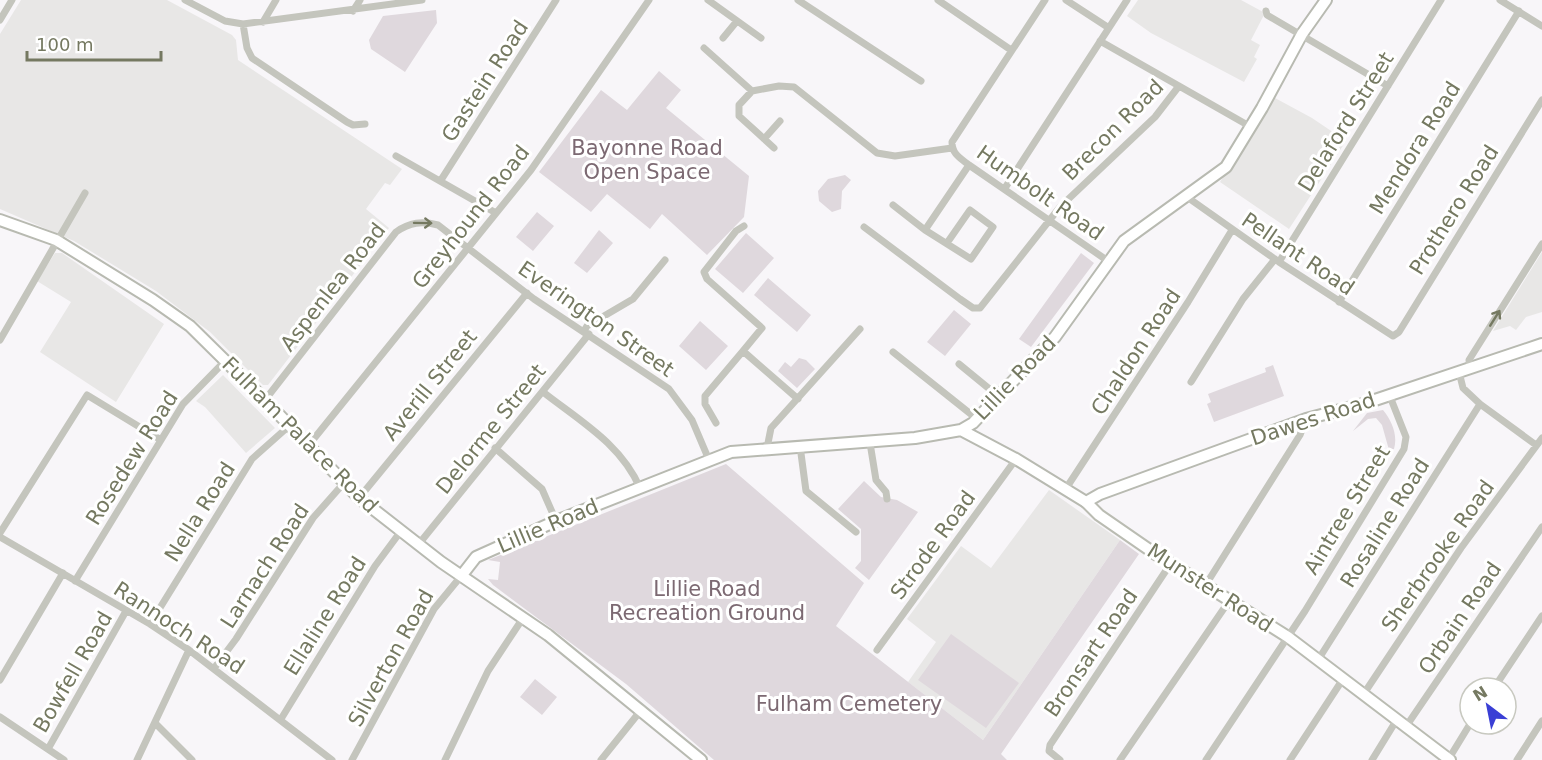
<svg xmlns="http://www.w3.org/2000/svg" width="1542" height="760" viewBox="0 0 1542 760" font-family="'DejaVu Sans',sans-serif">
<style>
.built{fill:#e8e7e6}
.green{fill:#dfd8dd}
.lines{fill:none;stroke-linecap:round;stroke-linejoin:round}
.secondary-casing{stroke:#babcb2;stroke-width:14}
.primary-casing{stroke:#b8bab1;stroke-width:14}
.street{stroke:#c4c5bd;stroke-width:7}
.secondary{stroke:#fff;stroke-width:10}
.primary{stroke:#fff;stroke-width:10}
.oneway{stroke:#757961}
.labels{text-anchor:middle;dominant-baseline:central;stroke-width:6;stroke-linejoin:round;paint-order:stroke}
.street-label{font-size:21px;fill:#757961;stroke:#fff}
.park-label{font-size:21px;fill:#7c6972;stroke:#fff}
</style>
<rect width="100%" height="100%" fill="#f8f6f9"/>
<!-- built -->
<path class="built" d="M21,0H167L232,35L236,40L238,60L402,169L390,185L385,183L366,209L389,228L268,385H263L210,332L156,291L74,241L0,209V34Z
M1138,0H1241L1265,13L1251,40L1260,45L1254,57L1257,59L1244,82L1151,33L1127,16Z
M1275,98L1312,118L1346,141L1289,229L1220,182Z
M1542,252V312L1526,317L1516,330L1510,326L1493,331Z
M55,253H62L164,324L116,402L40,352L71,302L37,281Z
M223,375L275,428L246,453L205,407L196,401Z
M1049,490L1120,540L983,740L908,682L936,642L907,619L961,546L991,568Z"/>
<!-- green -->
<path class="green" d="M436,10L437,23L405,72L371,49L369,40L383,16Z
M659,71L681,90L666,108L749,176L744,217L707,255L662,214L650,229L607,194L591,212L539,172L601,90L627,110Z
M845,175L851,180L842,191L841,209L832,212L819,201L818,191L828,179Z
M537,212L554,226L533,251L516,237Z
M599,230L613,243L587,273L574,263Z
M746,233L774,258L743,293L715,269Z
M1081,253L1094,263L1031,347L1019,339Z
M768,278L811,315L797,332L754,295Z
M954,310L971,324L945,356L927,342Z
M700,321L728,346L706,370L679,346Z
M799,358L806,360L815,369L797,388L778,371L785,362L791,367Z
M1273,365L1284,396L1214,422L1207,404L1211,402L1208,394L1266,372L1265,368Z
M1383,410C1392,421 1398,435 1394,449L1389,450L1382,425L1376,418L1368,419L1353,431L1367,413Z
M726,464L864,583L836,626L983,740L1120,540L1139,554L1001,754L1007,760H714L626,684L493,585L488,579L498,580L500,562L488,560Z
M864,481L881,497L897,500L918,512L869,580L855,568L861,561V529L838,509Z
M951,634L1019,683L986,728L918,680Z
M535,679L557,697L542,715L520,697Z"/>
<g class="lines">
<defs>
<path id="secondary" d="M1086,502L1099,515L1154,553L1288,637L1450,760"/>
<path id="primary" d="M0,220L56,240L153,300L190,326L265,400L359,498L441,562L548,635L701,760
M961,430L1016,459L1086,502L1100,494L1306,419L1363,404L1542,344
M462,575L476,557L556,521L731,452L915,438L961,430L973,423L1055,337L1124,241L1226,167L1262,108L1302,34L1326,0"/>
</defs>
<!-- secondary casing -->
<use href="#secondary" class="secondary-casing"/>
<!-- primary casing -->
<use href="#primary" class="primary-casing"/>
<!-- street -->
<path class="street" d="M185,0L225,21L243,24L422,0
M708,0L761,38
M798,0L921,81
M938,0L1011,50
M1045,0L952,142C952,154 960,158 969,165L1108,261
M1066,0L1109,28
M1500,0L1542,26
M353,11L360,0
M1266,11L1267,15L1388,86
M0,20L12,0
M263,22L276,0
M243,24L247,48L252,58L347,122L353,125L365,124
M723,38L737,21
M1100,41L1251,127
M704,48L752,91L779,86L794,87L877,153L895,156L952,148
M752,91L739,105V116L774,148
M764,139L780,121
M396,156L496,213
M441,180L556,0
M1005,188L1127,0
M1187,197L1279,262L1393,336L1399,332L1542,100
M893,205L925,230L969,165
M744,226L736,231L704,272L707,279L762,328L743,351L798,399
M864,227L960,299L973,308H980L1060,207L1155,117L1179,86
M925,230L971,259L993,227L970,210L947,243
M1279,262L1441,0
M1339,302L1519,11
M584,331L587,326L633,299L665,260
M0,340L85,193
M893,352L977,419
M959,364L998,396
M1470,368L1469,360L1542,244
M1459,372L1463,388L1480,404L1536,445
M1191,382L1243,299L1275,259
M543,392C580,421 621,444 640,488
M265,400L396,232C410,222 422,221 438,225L534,299L669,389L692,420L709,460
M716,423L705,404V396L743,351
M870,443L876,480L886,492L887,499
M308,446L531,170L649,0
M800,446L806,491L856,532
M495,448L542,489L556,521
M767,448L771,428L860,329
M1065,490L1188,302L1232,230
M359,498L527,293
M0,533L87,395L161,440
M0,537L150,624L189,650L332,760
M418,545L589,334
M75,581L183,404L226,360
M1205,586L1300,435L1306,419
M150,624L252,459L289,426
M877,650L1016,459
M1318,660L1480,404
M215,667L236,639L313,518L343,484
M0,680L63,573
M1494,688L1542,616
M1363,695L1461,548L1542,438
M0,717L64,760
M281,719L375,566L401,531
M156,724L192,760
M1405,728L1542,527
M48,749L126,611
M137,760L189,650
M352,760L434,609L462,575
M445,760L488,671L523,618
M601,760L642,709
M1060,760L1049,751L1050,745L1171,563
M1120,760L1229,601
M1206,760L1305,611L1404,449L1406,437L1389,394
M1290,760L1343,679
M1372,760L1396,721
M1448,760L1470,724
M1517,760L1542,721"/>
<!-- secondary -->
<use href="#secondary" class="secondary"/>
<!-- primary -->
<use href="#primary" class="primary"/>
</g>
<!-- one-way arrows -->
<defs><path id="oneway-shaft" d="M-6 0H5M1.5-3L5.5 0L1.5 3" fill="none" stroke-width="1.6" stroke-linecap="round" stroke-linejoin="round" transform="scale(1.5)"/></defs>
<g class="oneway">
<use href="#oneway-shaft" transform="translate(423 223) rotate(1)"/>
<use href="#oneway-shaft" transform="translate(1495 318) rotate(-58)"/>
</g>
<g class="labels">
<!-- street labels -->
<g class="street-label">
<text transform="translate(485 81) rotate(-57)">Gastein Road</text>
<text transform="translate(1346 122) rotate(-58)">Delaford Street</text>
<text transform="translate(1113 130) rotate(-45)">Brecon Road</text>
<text transform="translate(1415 148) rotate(-58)">Mendora Road</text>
<text transform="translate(1040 193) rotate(35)">Humbolt Road</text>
<text transform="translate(1454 210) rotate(-58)">Prothero Road</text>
<text transform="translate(471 217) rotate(-52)">Greyhound Road</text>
<text transform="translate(1298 254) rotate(34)">Pellant Road</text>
<text transform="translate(333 287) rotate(-52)">Aspenlea Road</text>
<text transform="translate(596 319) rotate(35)">Everington Street</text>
<text transform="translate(1136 352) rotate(-57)">Chaldon Road</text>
<text transform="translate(1015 378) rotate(-46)">Lillie Road</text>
<text transform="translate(430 385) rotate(-51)">Averill Street</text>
<text transform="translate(1313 419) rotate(-18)">Dawes Road</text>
<text transform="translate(491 429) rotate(-51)">Delorme Street</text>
<text transform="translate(300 435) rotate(45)">Fulham Palace Road</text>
<text transform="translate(132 458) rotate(-58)">Rosedew Road</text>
<text transform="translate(1347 510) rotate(-59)">Aintree Street</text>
<text transform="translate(200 512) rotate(-58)">Nella Road</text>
<text transform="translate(1385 523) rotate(-58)">Rosaline Road</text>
<text transform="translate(548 526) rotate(-23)">Lillie Road</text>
<text transform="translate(933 545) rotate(-54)">Strode Road</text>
<text transform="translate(1438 556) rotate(-55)">Sherbrooke Road</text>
<text transform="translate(265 566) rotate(-57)">Larnach Road</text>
<text transform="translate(1210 588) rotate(33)">Munster Road</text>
<text transform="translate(325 616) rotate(-58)">Ellaline Road</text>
<text transform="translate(1460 618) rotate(-56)">Orbain Road</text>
<text transform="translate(179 628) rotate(33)">Rannoch Road</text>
<text transform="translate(1091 653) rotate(-56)">Bronsart Road</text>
<text transform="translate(391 658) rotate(-61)">Silverton Road</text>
<text transform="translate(73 672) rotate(-60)">Bowfell Road</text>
</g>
<!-- park labels -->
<g class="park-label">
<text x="647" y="148">Bayonne Road<tspan x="647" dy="24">Open Space</tspan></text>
<text x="707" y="589">Lillie Road<tspan x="707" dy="24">Recreation Ground</tspan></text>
<text x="849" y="704">Fulham Cemetery</text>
</g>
</g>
<!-- north arrow -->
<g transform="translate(1488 706) rotate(328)"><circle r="28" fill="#ffffff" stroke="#c8c9c0" stroke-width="1.5"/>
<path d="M0-4.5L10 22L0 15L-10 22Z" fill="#3a3fd5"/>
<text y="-9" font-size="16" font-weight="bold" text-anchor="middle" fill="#757961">N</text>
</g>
<!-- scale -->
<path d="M27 51v9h134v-9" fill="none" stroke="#757961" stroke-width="3"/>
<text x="36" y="51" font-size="18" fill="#757961" stroke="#ffffff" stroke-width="4.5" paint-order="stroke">100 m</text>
</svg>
